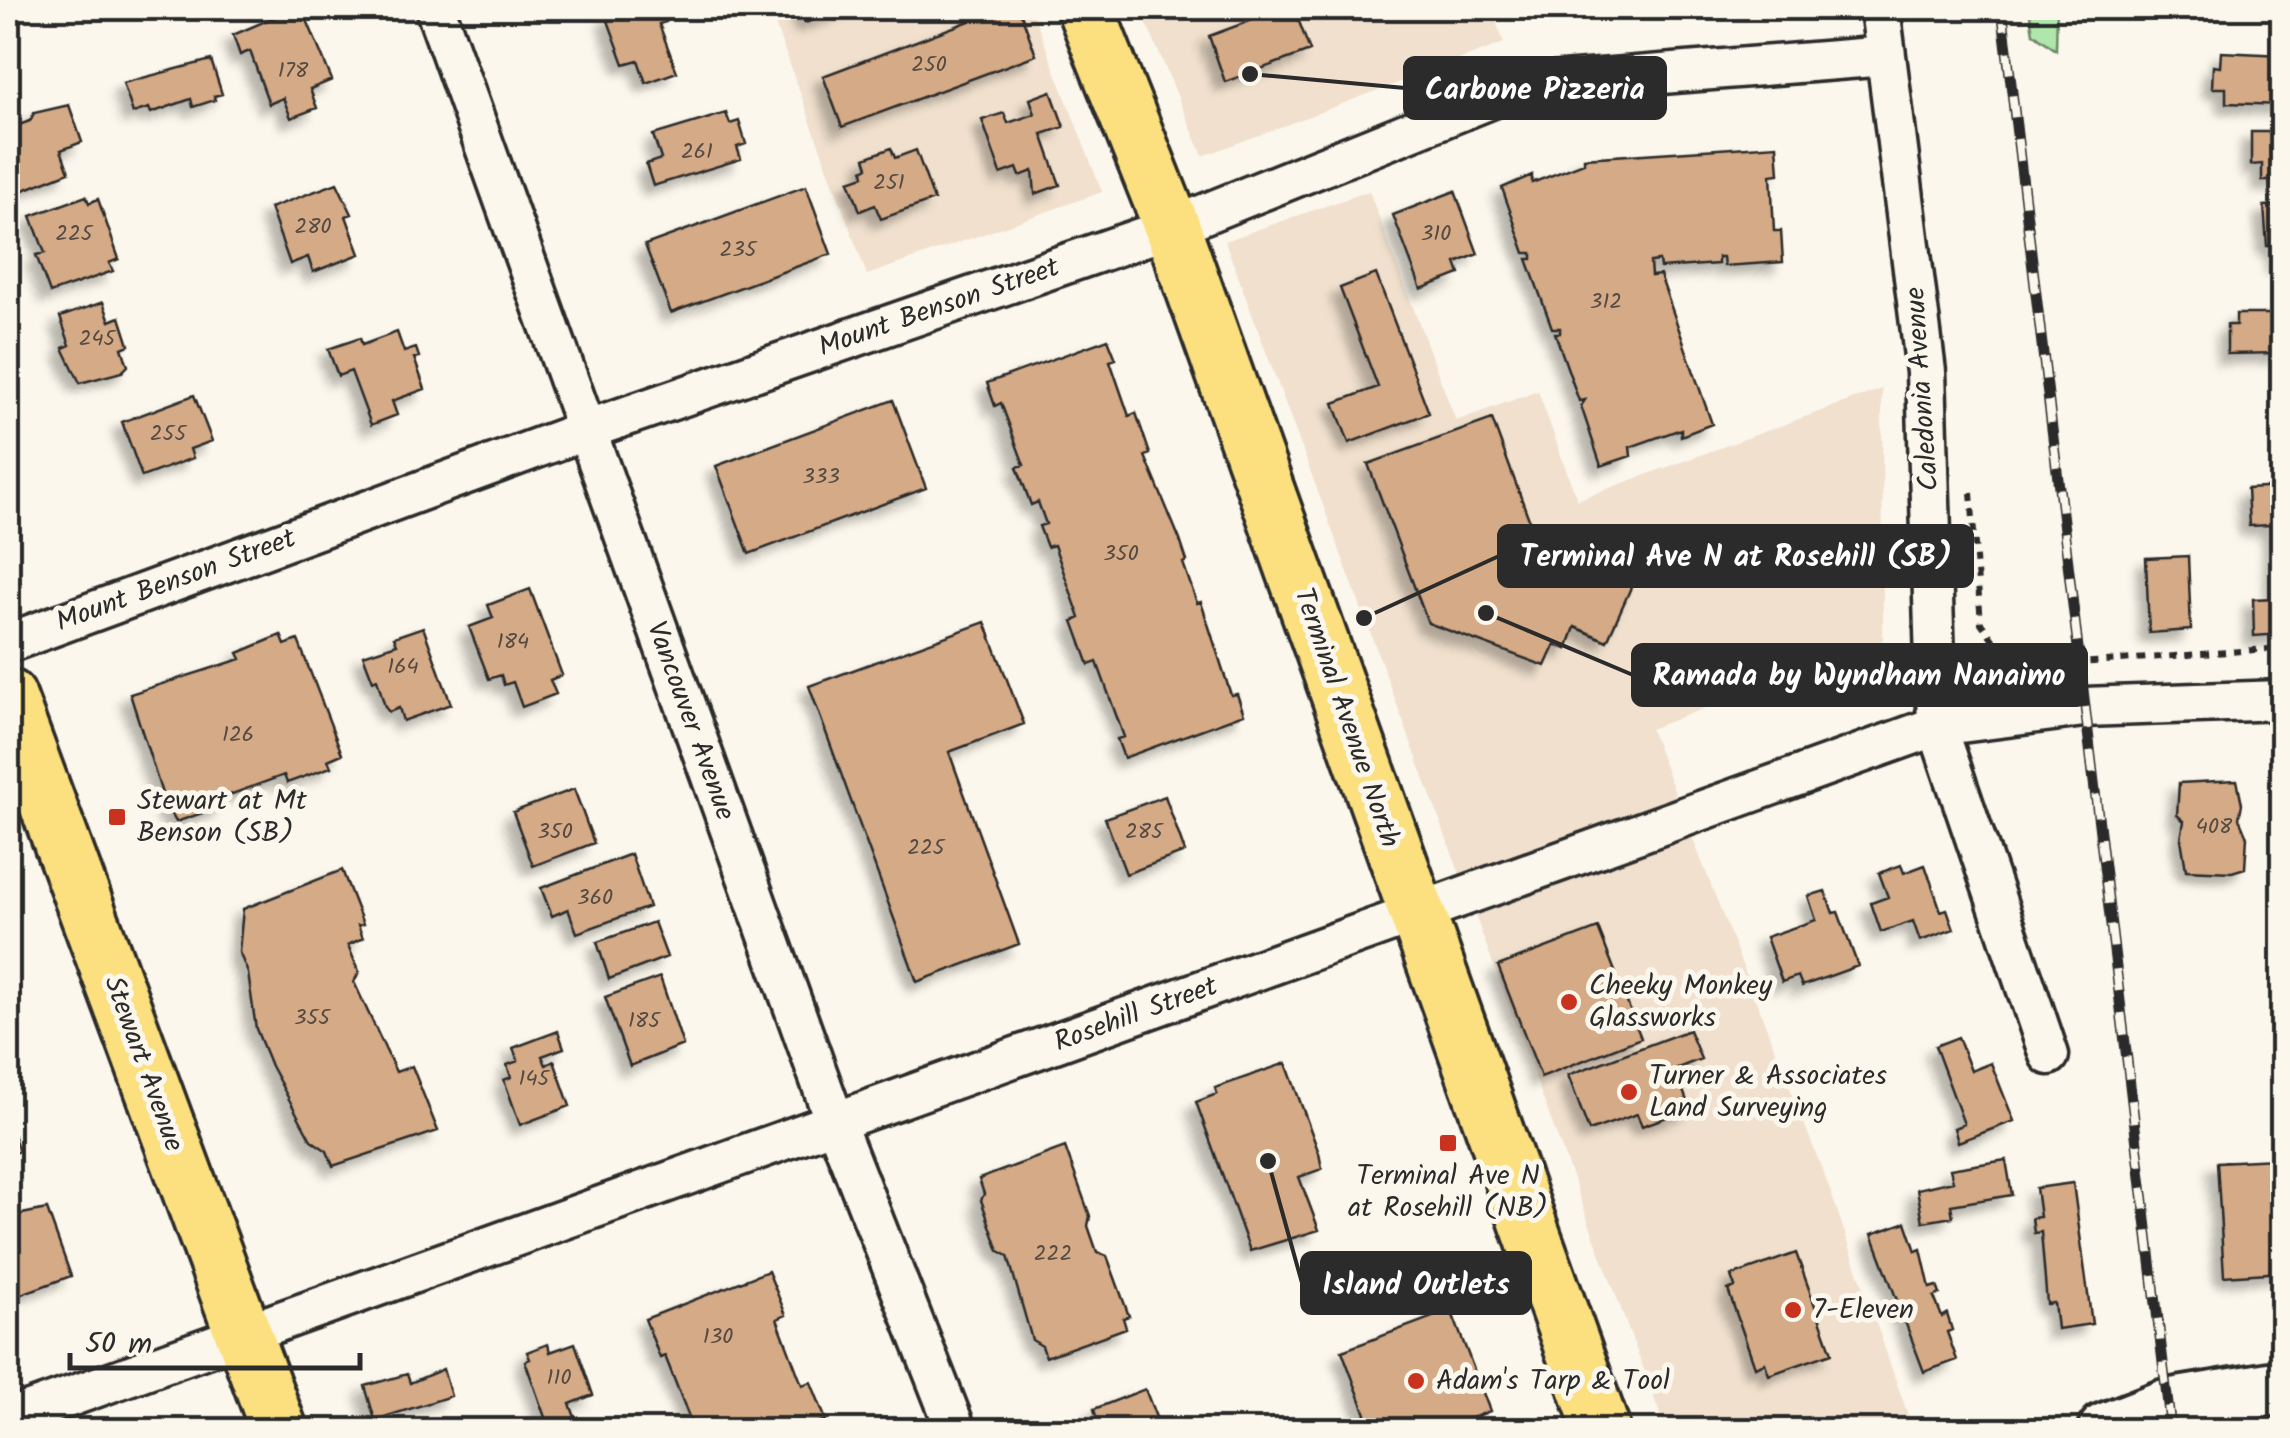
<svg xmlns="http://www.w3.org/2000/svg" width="2290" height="1438" viewBox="0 0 2290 1438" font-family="Kalam,sans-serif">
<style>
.built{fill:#f0e0cd}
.green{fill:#afe6a9;stroke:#6d886a;stroke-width:2.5}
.building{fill:#d5aa86;stroke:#2b2b2b;stroke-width:2.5;filter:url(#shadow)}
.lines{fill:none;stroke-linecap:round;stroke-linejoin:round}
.street-casing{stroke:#2b2b2b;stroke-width:45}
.secondary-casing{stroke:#2b2b2b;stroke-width:60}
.primary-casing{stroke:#2b2b2b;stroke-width:62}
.highway-casing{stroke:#2b2b2b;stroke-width:62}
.path{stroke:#2b2b2b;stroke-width:6;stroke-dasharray:8 8;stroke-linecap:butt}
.street{stroke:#fbf7ec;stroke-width:38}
.secondary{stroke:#fbf7ec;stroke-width:52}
.primary{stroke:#fce080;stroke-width:55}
.highway{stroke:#fce080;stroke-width:55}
.rail-casing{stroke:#2b2b2b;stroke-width:11}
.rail{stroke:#fbf7ec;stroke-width:8;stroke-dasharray:22;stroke-linecap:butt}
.poi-dot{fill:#c8321e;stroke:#fbf7ec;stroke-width:4}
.labels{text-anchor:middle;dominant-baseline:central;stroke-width:10;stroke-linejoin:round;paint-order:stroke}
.number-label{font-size:22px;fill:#564b42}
.street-label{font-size:28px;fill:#2b2b2b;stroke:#fbf7ec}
.poi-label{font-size:28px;fill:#2b2b2b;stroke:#fbf7ec;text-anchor:start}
.leader{fill:none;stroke:#2b2b2b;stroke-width:4}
.callout-dot{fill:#2b2b2b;stroke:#fbf7ec;stroke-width:4}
.callout{fill:#2b2b2b;stroke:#2b2b2b;stroke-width:4}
.callout-label{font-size:30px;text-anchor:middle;font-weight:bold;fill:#fff}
</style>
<defs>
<filter id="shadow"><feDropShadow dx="-9" dy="9" stdDeviation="5" flood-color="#0004"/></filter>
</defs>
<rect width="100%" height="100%" fill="#fbf7ec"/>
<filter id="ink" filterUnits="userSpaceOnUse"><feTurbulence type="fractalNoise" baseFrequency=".01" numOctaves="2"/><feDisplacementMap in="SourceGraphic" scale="20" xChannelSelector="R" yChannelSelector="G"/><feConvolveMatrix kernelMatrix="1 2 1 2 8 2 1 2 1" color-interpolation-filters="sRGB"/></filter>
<g filter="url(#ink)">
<!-- built -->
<path class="built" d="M769,8H1031L1102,192L867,275Z
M1140,8H1491L1504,43L1203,156Z
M1369,191L1456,421L1538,391L1577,500L1882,389L1883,640L1650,729L1830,1190L1913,1430H1666L1225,241Z"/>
<!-- green -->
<path class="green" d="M2029,8H2057L2056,50L2033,33Z"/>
<!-- building -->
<path class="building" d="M296,8H302L332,80L310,89L317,108L291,118L283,98L269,104L250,51L240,55L233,35Z
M628,8L662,9L666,22L659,24L677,72L646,83L638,60L624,64L607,18Z
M800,8H849L805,23Z
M1004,8H1019L1036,55L842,127L823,76Z
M1285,8H1294L1310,51L1225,82L1209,36Z
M2221,52L2282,55V105L2226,103V88H2212L2213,66L2220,67Z
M211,60L222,94L214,96L215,100L193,107L191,99L151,113L149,108L133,113L123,83Z
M1051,91L1064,127L1042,134L1060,185L1035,194L1033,171L1020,176L1017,168L1001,174L982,120L1004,113L1008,123L1035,114L1030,99Z
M69,105L82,142L61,150L69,172L16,193L8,168V129L30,121L34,113Z
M726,113L730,124L739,121L746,144L737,147L741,159L653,186L646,164L661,159L653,135Z
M2251,132H2282V181H2262V164L2251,165Z
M1777,145L1779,174L1771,175L1774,231H1781L1783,262L1724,266L1723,257H1718V264L1660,268L1659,261L1650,262L1651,276L1660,275L1712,424L1681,436V429L1630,447L1631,456L1601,466L1581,406L1585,400L1579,401L1555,333H1560V328H1552L1527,259H1532V253H1525L1502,188L1532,175V183L1584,163V158Z
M891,148L895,158L916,150L934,200L881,219L875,205L860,211L849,181L864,176L863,170L868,167L865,158Z
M337,183L352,214L346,216L360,254L313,272L308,257L290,264L270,208Z
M806,186L831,254L671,313L645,245Z
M1455,191L1478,254L1456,263L1460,274L1421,289L1393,215Z
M86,196L89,203L98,199L119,259L109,263L113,271L50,293L36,255L45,253L31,216Z
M2282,205V265H2276L2275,246H2267L2264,206Z
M1376,274L1429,413L1349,443L1334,403L1378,387L1340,288Z
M103,302L110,321L120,317L129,345L122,348L128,366L122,372L80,383L63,348L70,345L60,317Z
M2236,314H2282V353L2227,354V325H2236Z
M397,332L404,352L416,348L419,357L414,358L425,389L392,401L397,415L371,425L351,371L338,376L328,349L360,338L362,345Z
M1108,339L1116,359L1110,361L1129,416L1136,413L1150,454L1145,456L1180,540L1187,561L1183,563L1197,603L1201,602L1231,695L1237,694L1244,714L1124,758L1117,739L1124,737L1097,662L1089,665L1073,621L1080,618L1054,545L1047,547L1039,526L1046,524L1038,502L1031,505L1017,467L1024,465L1001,403L995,406L987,383Z
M194,395L212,441L190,449L193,458L142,477L122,422Z
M893,400L926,488L749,554L716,466Z
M1492,419L1530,522L1602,553L1596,568L1633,583L1607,641L1575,627L1567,649L1555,644L1545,666L1428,623L1368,464Z
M2282,487V634L2254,636L2253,599L2275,598L2272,525L2249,526L2247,489Z
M2188,556L2191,630L2149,633L2146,558Z
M530,589L562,675L550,680L556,694L522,707L513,682L504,685L501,675L489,679L469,627L493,618L488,605Z
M985,622L1024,724L949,752L1019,944L917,982L809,686Z
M423,627L451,704L403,721L399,708L389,712L385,707L377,679L373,681L363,655L397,644L394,637Z
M281,635L285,645L298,640L342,754L328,760L331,767L287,783L284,775L221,798L223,806L176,822L165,803L130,694L241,659L238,653Z
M2237,780L2242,804L2239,818L2247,837L2245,868L2232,872L2186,870L2181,839L2184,821L2177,815L2179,783Z
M574,789L594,843L533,866L513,812Z
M1165,796L1185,852L1126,874L1105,818Z
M631,854L649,907L577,933L568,909L552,916L541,888Z
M1901,865L1904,873L1925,865L1941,911L1947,909L1954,929L1920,941L1913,921L1881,932L1871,903L1888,897L1879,873Z
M342,870L363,924L358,925L363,938L348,945L359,972L354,982L396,1072L412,1066L438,1131L333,1166L327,1151L311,1140L271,1066L256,1029L248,973L239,952L243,909Z
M1825,891L1833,913L1838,912L1858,966L1802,986L1798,976L1782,982L1766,937L1816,920L1808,896Z
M654,922L667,957L609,979L597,942Z
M1598,928L1641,1038L1541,1077L1498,966Z
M660,977L683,1045L630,1066L605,997Z
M1689,1030L1701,1059L1675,1069L1690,1109L1642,1126L1637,1114L1589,1131L1568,1075Z
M558,1031L564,1048L542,1056L546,1065L554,1061L570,1106L520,1125L504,1080L511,1077L507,1065L518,1061L513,1048Z
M1958,1037L1971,1071L1991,1063L2014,1121L1958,1142L1954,1128L1964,1124L1935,1046Z
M1286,1063L1319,1153L1322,1169L1299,1177L1319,1230L1250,1251L1196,1102L1217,1094L1215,1088Z
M8,1120L19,1151L8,1155Z
M1065,1147L1090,1216L1088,1226L1097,1252L1107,1256L1129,1316L1123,1318L1126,1328L1046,1357L1042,1346L1032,1340L1008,1256L999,1251L981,1200L984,1194L979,1179Z
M2275,1159L2282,1272L2224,1276L2217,1162Z
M2006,1160L2012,1195L1951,1205L1953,1217L1923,1222L1917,1189L1953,1181L1950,1169Z
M2073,1183L2092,1324L2057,1329L2054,1303L2047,1304L2041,1232L2034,1233L2032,1218L2040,1217L2036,1188Z
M47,1209L71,1276L8,1299V1223L14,1221L12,1216Z
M1906,1222L1916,1251L1921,1249L1930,1288L1937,1286L1940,1294L1934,1297L1942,1317L1947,1314L1952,1330L1947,1332L1957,1360L1924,1372L1872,1234Z
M1796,1253L1832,1353L1769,1375L1765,1363L1755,1367L1728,1290L1735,1287L1731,1276Z
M768,1271L786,1315L777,1319L802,1385L811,1382L826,1420L820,1422L823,1430H686L684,1425L691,1422L665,1356L660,1358L645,1319Z
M1451,1310L1490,1411L1467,1420L1471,1430H1372L1342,1351Z
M575,1343L593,1395L570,1404L575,1417L548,1426L525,1361L530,1359L527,1352L548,1344L550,1352Z
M443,1369L451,1396L375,1420L365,1386L407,1374L410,1383Z
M1145,1389L1161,1430H1100L1094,1409Z"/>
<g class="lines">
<defs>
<path id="street" d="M435,8L835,1122L956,1430
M1880,8L1926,372L1937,726L2049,1055
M8,643L586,430L1172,227L1525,85L1886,56
M8,1419L1937,726L2084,707L2282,700"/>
<path id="secondary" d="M2105,1430L2166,1406L2282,1387"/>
<path id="primary" d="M1085,8L1172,227L1602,1430"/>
<path id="highway" d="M8,697L279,1430"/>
</defs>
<!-- street casing -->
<use href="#street" class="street-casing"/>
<!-- secondary casing -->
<use href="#secondary" class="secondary-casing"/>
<!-- primary casing -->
<use href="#primary" class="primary-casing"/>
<!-- highway casing -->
<use href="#highway" class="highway-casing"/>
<!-- path -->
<path class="path" d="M1971,493L1981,623L2005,656L2080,663L2282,648"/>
<!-- street -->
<use href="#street" class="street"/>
<!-- secondary -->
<use href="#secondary" class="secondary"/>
<!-- primary -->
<use href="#primary" class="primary"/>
<!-- highway -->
<use href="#highway" class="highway"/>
<defs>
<path id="rail" d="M2002,8L2171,1430"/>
</defs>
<!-- rail casing -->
<use href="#rail" class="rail-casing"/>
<!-- rail -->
<use href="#rail" class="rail"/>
</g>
</g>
<!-- markers -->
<g class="poi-dot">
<rect x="107" y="807" width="20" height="20" rx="5"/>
<circle cx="1569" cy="1002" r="10"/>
<circle cx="1629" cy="1092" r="10"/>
<rect x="1438" y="1133" width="20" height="20" rx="5"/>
<circle cx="1793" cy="1310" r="10"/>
<circle cx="1416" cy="1381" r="10"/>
</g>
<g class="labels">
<!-- number labels -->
<g class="number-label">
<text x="929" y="65">250</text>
<text x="293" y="71">178</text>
<text x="697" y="152">261</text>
<text x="889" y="183">251</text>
<text x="313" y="227">280</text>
<text x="74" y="234">225</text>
<text x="1436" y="234">310</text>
<text x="738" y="250">235</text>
<text x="1606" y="302">312</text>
<text x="97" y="339">245</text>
<text x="168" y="434">255</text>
<text x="821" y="477">333</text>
<text x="1121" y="554">350</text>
<text x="513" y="642">184</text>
<text x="403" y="667">164</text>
<text x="238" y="735">126</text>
<text x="2214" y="827">408</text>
<text x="555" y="832">350</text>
<text x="1144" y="832">285</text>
<text x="926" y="848">225</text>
<text x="595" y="898">360</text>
<text x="312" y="1018">355</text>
<text x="644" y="1021">185</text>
<text x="534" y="1079">145</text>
<text x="1053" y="1254">222</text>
<text x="718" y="1337">130</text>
<text x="559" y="1378">110</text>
</g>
<!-- street labels -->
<g class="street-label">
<text transform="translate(939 308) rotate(-19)">Mount Benson Street</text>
<text transform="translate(1923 389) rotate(-94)">Caledonia Avenue</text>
<text transform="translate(176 581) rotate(-20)">Mount Benson Street</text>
<text transform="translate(1346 718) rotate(71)">Terminal Avenue North</text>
<text transform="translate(690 721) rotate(70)">Vancouver Avenue</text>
<text transform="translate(1136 1015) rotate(-20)">Rosehill Street</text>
<text transform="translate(143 1064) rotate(70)">Stewart Avenue</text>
</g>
<!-- poi labels -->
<g class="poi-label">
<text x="137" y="801">Stewart at Mt<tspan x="137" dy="32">Benson (SB)</tspan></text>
<text x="1589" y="986">Cheeky Monkey<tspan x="1589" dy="32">Glassworks</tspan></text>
<text x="1649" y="1076">Turner &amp; Associates<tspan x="1649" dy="32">Land Surveying</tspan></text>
<text x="1448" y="1176" text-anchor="middle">Terminal Ave N<tspan x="1448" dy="32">at Rosehill (NB)</tspan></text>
<text x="1813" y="1310">7-Eleven</text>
<text x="1436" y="1381">Adam's Tarp &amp; Tool</text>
</g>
</g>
<!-- callouts -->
<path class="leader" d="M1250 74L1405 88M1364 618L1499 556M1486 613L1633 675M1268 1161L1302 1283"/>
<g class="callout-dot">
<circle cx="1250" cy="74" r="10"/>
<circle cx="1364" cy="618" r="10"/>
<circle cx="1486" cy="613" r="10"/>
<circle cx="1268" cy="1161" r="10"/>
</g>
<g class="callout">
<rect x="1405" y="58" width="260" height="60" rx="10"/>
<rect x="1499" y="526" width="473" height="60" rx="10"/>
<rect x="1633" y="645" width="453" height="60" rx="10"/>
<rect x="1302" y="1253" width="228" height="60" rx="10"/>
</g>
<g class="callout-label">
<text x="1535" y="99">Carbone Pizzeria</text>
<text x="1736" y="566">Terminal Ave N at Rosehill (SB)</text>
<text x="1859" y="685">Ramada by Wyndham Nanaimo</text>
<text x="1416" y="1294">Island Outlets</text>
</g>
<!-- margin -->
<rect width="2290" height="1438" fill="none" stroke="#fbf7ec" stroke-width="40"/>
<rect x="20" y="20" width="2250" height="1398" fill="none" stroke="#2b2b2b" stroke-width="4" filter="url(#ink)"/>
<!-- scale -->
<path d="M70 1353v15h290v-15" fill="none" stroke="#2b2b2b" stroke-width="5"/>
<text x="85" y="1353" font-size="30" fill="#2b2b2b" stroke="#fbf7ec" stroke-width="8" paint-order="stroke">50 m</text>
</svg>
